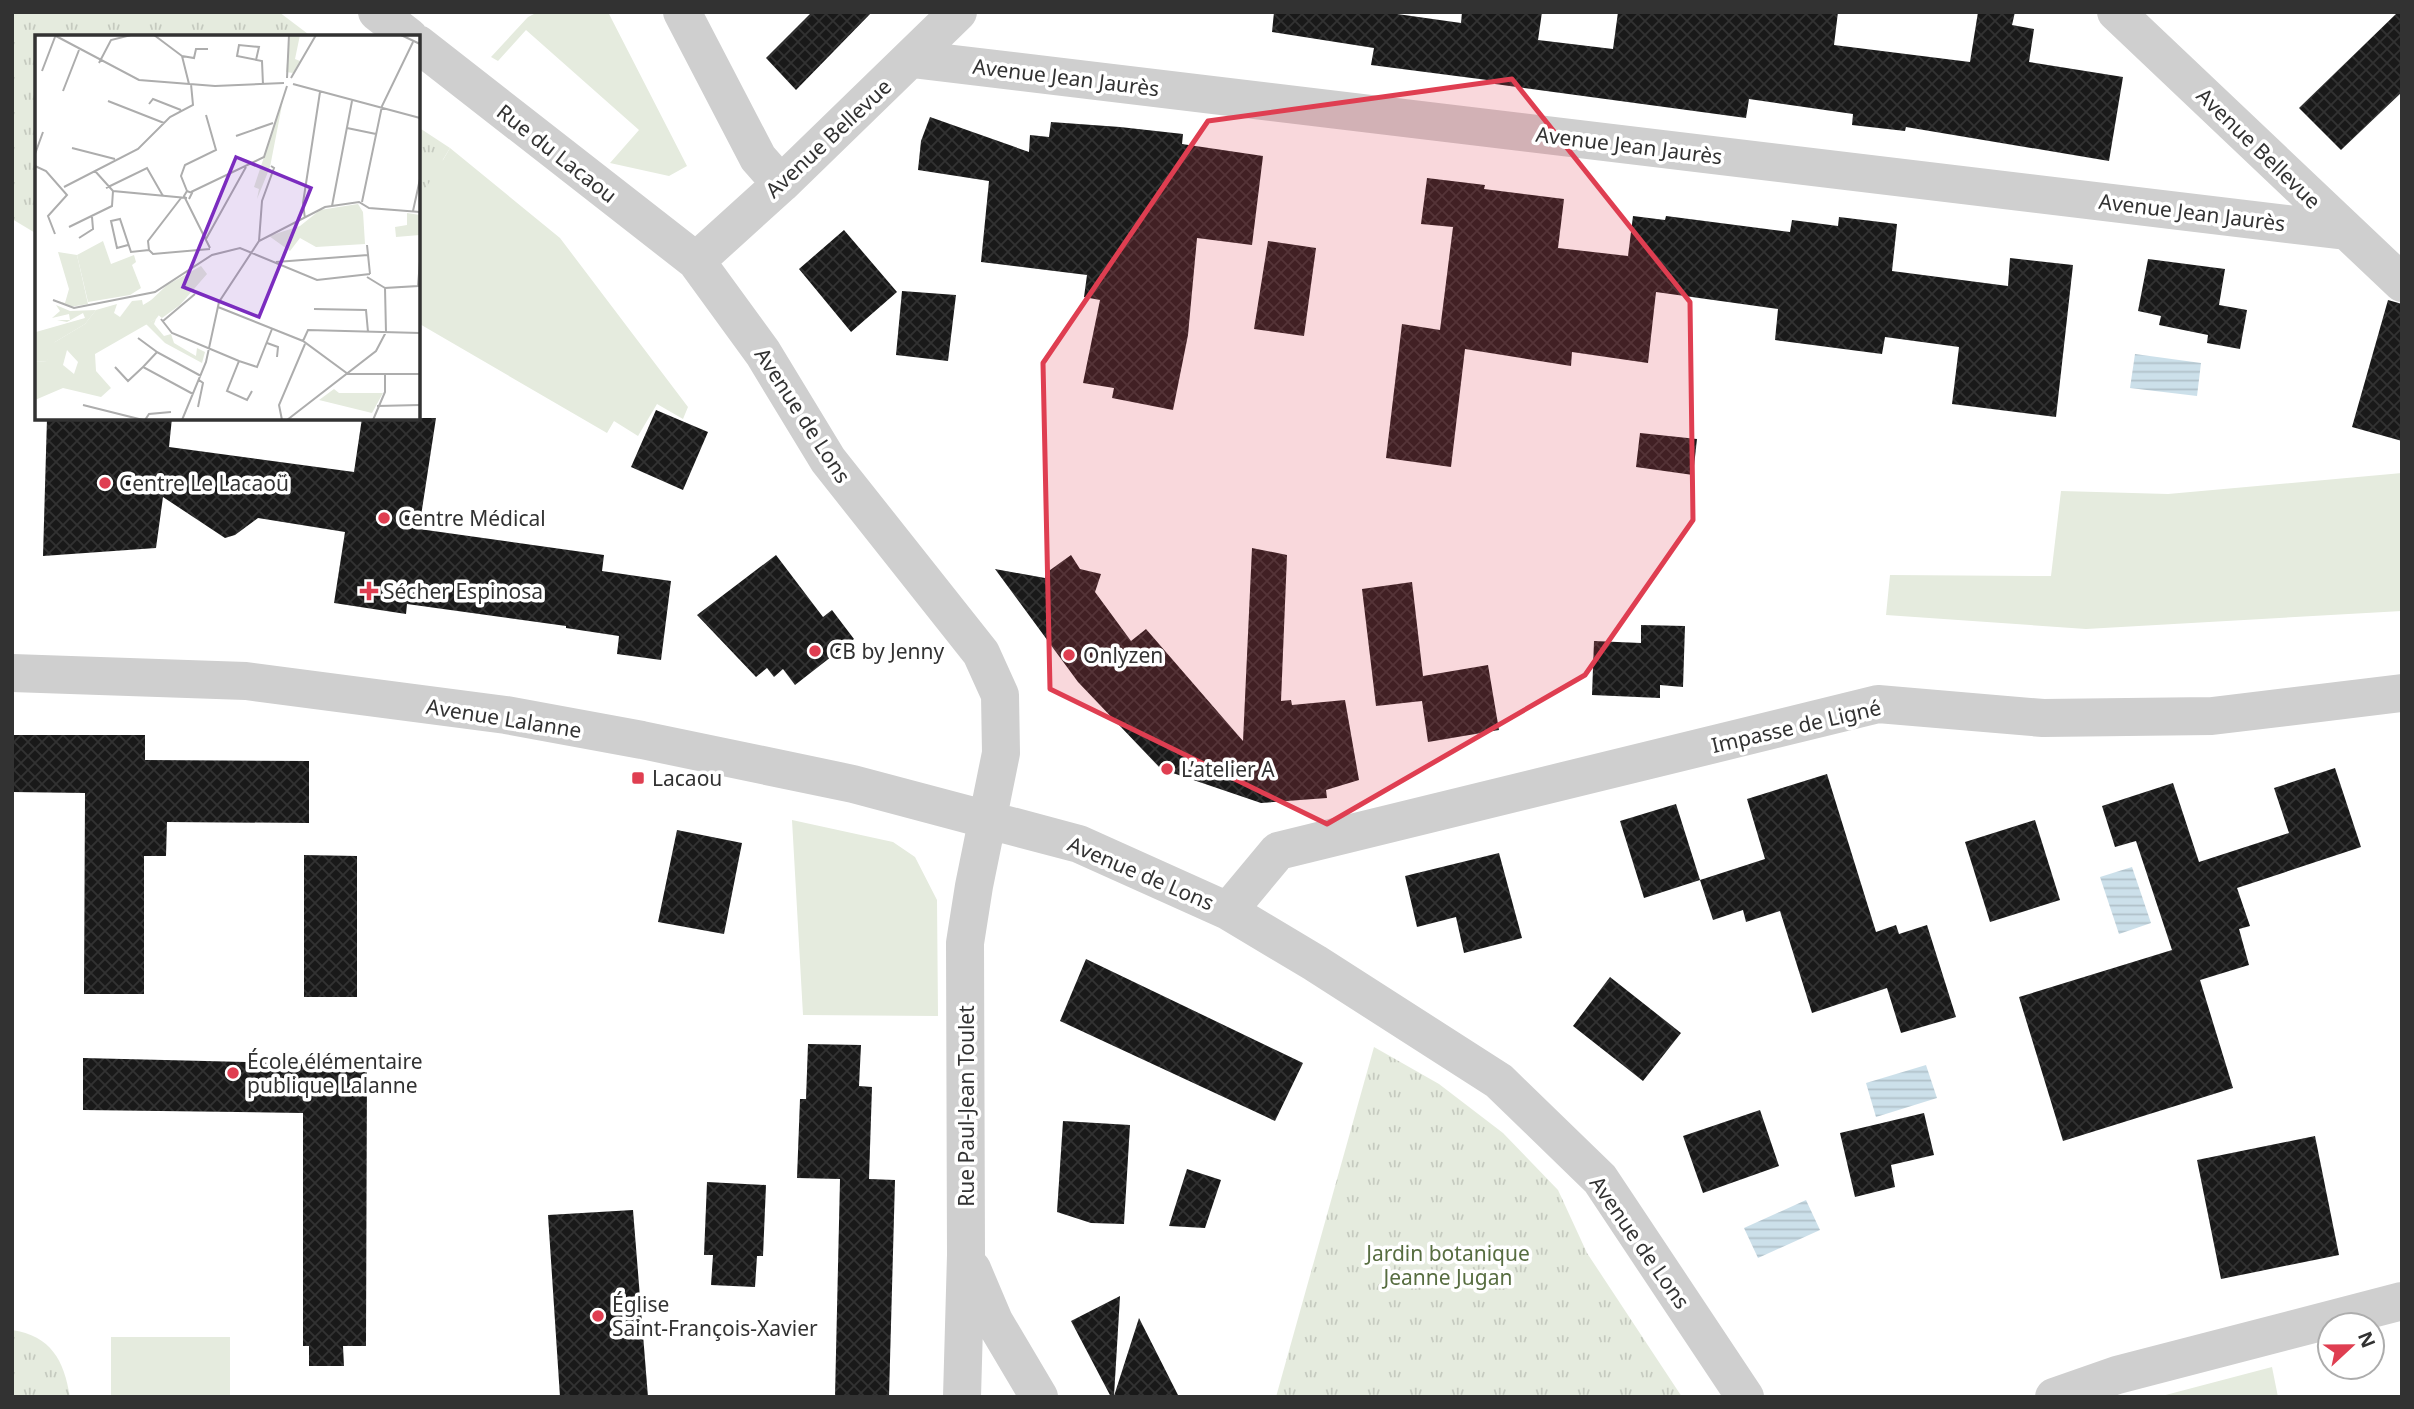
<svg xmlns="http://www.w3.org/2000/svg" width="2414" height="1409" viewBox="0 0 2414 1409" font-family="'Noto Sans',sans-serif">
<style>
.grass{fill:#e5ebde}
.park{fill:url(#park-tufts)}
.water{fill:url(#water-rules)}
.building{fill:url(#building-cross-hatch)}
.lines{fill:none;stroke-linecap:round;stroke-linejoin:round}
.street{stroke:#cfcfcf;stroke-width:38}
.marked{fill:#df3e51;fill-opacity:0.2;stroke:#df3e51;stroke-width:5;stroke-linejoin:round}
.poi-dot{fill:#df3e51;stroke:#fff;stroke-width:2.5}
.labels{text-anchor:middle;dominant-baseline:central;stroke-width:7;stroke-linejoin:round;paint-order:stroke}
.street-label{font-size:21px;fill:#323232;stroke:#fff}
.poi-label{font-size:21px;fill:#323232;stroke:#fff;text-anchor:start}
.park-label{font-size:21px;fill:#576d40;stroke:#fff}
.inset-road{fill:none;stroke:#adadad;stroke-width:2}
.view{fill:#7b2cbf;fill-opacity:0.15;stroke:#7b2cbf;stroke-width:3.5}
.inset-edge{fill:none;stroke:#323232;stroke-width:3.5}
</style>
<defs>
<pattern id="park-tufts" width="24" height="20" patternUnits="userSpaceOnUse" patternTransform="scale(1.75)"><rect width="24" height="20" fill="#e5ebde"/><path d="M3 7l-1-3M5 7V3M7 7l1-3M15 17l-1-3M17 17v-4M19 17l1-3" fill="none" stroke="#c5cabf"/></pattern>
<pattern id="water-rules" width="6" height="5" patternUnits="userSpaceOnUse" patternTransform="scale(1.75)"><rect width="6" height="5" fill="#cce0ea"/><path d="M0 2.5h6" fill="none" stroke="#b0c1c9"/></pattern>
<pattern id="building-cross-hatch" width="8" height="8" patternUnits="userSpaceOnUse" patternTransform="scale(1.75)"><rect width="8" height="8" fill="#191919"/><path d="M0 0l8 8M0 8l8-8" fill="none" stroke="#323232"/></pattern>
</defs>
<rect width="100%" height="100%" fill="#fff"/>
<!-- grass -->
<path class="grass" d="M538,12H608L687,166L669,176L610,163L639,130L526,30L498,61L491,57L528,17Z
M450,148L560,238L688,407L683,419L657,404L638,436L614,421L607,433L418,323V167L443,160Z
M2402,473V611L2086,629L1886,615L1890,575L2051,576L2061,491L2168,494Z
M792,820L893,842L915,857L937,900L938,1016L803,1015Z
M111,1337H230V1397H111Z
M2272,1367L2278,1397H2158Z"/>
<!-- park -->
<path class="park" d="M12,12H279L312,37H37V234L12,219Z
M418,127L450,148L418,201Z
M1374,1047L1439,1084L1503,1133L1558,1190L1587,1253L1682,1397H1276Z
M12,1330C51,1336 64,1360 70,1397H12Z"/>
<!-- water -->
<path class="water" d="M2135,354L2201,363L2197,396L2130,388Z
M2132,867L2151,923L2119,934L2100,877Z
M1926,1065L1937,1098L1876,1117L1866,1083Z
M1806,1200L1820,1230L1758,1258L1744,1228Z"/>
<!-- building -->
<path class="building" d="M812,12H872L796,90L766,58Z
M1274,12H1383L1461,23L1462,12H1542L1538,40L1613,49L1618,12H1838L1834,45L1970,62L1978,12H2015L2012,25L2034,29L2029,62L2123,77L2109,161L1906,127L1905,131L1852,125L1853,114L1749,99L1746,118L1495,84V81L1371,65L1374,48L1272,32Z
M2398,12H2402V92L2341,150L2299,108Z
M930,117L1029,152L1030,135L1049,137L1051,122L1120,127L1183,134L1182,144L1263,156L1252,245L1197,238L1188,335L1173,410L1112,398L1114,388L1083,383L1100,300L1084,297L1087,275L981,262L989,181L918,170L921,141Z
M1427,178L1485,185L1484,189L1564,199L1558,248L1628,256L1633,216L1665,220L1666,216L1790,232L1792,220L1838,226L1839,217L1897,224L1892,271L2008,286L2010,258L2073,265L2056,417L1952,404L1959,347L1885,337L1882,354L1775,340L1778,309L1656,292L1648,363L1572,352L1571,366L1465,349L1451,467L1386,458L1402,324L1440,330L1453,227L1421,224Z
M844,230L897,292L851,332L799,269Z
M1268,241L1316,248L1304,336L1254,329Z
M2148,259L2225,269L2219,305L2247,310L2240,349L2207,343L2208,335L2159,325L2161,316L2138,311Z
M902,291L956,295L948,361L896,355Z
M2388,300L2402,304V441L2352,427Z
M656,410L708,432L683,490L631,467Z
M47,418H172L169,447L354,472L362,418H436L419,529L604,555L602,571L671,581L661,660L617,654L619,636L566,628V626L407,604L406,614L334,603L345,532L258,518L235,535L225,538L163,497L156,548L43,556Z
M1640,433L1697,439L1693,475L1636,467Z
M1252,548L1287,555L1281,701L1291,700L1292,705L1345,700L1359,780L1326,790L1327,798L1261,803L1161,769L1078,682L995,569L1045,578L1046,573L1071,555L1080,569L1101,574L1095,592L1131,641L1146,629L1243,741Z
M776,555L823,617L832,610L854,639L795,685L783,669L774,677L767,668L756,677L697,615Z
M1412,582L1423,676L1488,665L1499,730L1428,742L1422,701L1376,706L1362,589Z
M1641,625L1685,626L1683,687L1660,685V698L1592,695L1594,641L1641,643Z
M12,735H145V760L309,761V823L167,822L166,856H144V994H84L85,793L12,792Z
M2335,768L2361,847L2237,888L2250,926L2239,929L2249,965L2200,980L2233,1088L2063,1141L2019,997L2172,950L2136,841L2115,847L2102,806L2173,783L2199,862L2289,833L2274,788Z
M1827,774L1876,932L1896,925L1899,934L1927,925L1956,1017L1901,1033L1887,988L1812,1013L1780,911L1746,922L1743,910L1713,920L1700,880L1765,859L1747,799Z
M1676,804L1700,880L1644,898L1620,821Z
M2035,820L2060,900L1990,922L1965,842Z
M677,830L742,843L724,934L658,922Z
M1499,853L1522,938L1464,953L1456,917L1417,927L1405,876Z
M304,855L357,856V997H304Z
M1086,959L1303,1063L1275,1121L1060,1021Z
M1610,977L1681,1033L1643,1081L1573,1026Z
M808,1044L861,1045L859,1086L872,1087L869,1179L895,1180L889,1397H835L840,1179L797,1178L800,1099H806Z
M83,1058L367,1065L366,1346H343L344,1366H309V1346H303V1113L83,1110Z
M1760,1110L1779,1166L1703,1193L1683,1136Z
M1924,1113L1934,1155L1891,1165L1895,1187L1855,1197L1840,1133Z
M1063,1121L1130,1125L1124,1224L1091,1223L1057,1212Z
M2315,1136L2339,1255L2221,1279L2197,1160Z
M1187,1169L1221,1180L1205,1228L1169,1226Z
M707,1182L766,1185L763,1256H757L755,1287L711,1285L713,1255H704Z
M633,1210L648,1397H560L548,1215Z
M1120,1296L1114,1396L1139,1318L1179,1397H1111L1071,1321Z"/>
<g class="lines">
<!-- street -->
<path class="street" d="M377,12L409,37
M682,12L758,158L781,184
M2116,12L2402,283
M418,44L696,261L763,353L828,460L981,653L1000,695L1001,753L974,886L965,943L966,1255L962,1397
M912,59L2346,231
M696,261L781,184L958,12
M12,673L246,681L506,715L642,740L853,784L1079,844L1228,911L1315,963L1499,1081L1600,1179L1745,1397
M1228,911L1278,851L1878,704L2043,718L2212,716L2402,693
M972,1269L994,1321L1039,1397
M2054,1397L2117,1375L2402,1301"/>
</g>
<!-- marked area -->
<path class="marked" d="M1512,79L1690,302L1693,520L1585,675L1327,824L1050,689L1043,363L1208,121Z"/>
<!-- markers -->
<g class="poi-dot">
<circle cx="105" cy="483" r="7"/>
<circle cx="384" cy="518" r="7"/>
<path d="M365.5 580.5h7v7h7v7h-7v7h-7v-7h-7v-7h7z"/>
<circle cx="815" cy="651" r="7"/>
<circle cx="1069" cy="655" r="7"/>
<circle cx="1167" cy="769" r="7"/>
<rect x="631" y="771" width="14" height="14" rx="3.5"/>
<circle cx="233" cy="1073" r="7"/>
<circle cx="598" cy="1316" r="7"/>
</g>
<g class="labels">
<!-- street labels -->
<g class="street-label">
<text transform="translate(1066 77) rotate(7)">Avenue Jean Jaurès</text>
<text transform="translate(828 138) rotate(-43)">Avenue Bellevue</text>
<text transform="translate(1629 145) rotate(7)">Avenue Jean Jaurès</text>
<text transform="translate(2259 148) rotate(44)">Avenue Bellevue</text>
<text transform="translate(557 153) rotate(38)">Rue du Lacaou</text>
<text transform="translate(2192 212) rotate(7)">Avenue Jean Jaurès</text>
<text transform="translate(803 415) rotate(57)">Avenue de Lons</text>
<text transform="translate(504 718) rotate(9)">Avenue Lalanne</text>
<text transform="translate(1796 726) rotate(-13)">Impasse de Ligné</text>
<text transform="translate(1141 873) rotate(23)">Avenue de Lons</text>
<text transform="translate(966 1106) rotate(-90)">Rue Paul-Jean Toulet</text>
<text transform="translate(1640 1242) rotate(55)">Avenue de Lons</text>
</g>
<!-- poi labels -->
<g class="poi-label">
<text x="119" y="483">Centre Le Lacaoü</text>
<text x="398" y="518">Centre Médical</text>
<text x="383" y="591">Sécher Espinosa</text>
<text x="829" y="651">CB by Jenny</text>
<text x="1083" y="655">Onlyzen</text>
<text x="1181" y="769">L’atelier A</text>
<text x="652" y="778">Lacaou</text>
<text x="247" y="1061">École élémentaire<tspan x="247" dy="24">publique Lalanne</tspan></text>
<text x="612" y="1304">Église<tspan x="612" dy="24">Saint-François-Xavier</tspan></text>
</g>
<!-- park labels -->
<g class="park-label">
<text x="1448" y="1253">Jardin botanique<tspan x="1448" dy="24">Jeanne Jugan</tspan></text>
</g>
</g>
<!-- overview -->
<g transform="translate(35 35)">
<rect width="385" height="385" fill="#fff"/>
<path d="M248,65L235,132L222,164L224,154L219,152ZM23,217L42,220L53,269L35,272L23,266L30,268L34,254ZM21,270L35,276L61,275L50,289L20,307L12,326L0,327L1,297L50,283L48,278L32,287L22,285H35L34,279L17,283L25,276ZM121,284L119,289L129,301L136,299L139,308L161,321L162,313L170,317L167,328L130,308L111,289Z" fill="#e5ebde"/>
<path d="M118,264L127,276L121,284L60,319L61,336L76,353L66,362L28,353L0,365V327L12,326L13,313L20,307L50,289L61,275L82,269L79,278L85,282L97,266L107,265L108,270ZM32,315L43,327L39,339L28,330Z" fill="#e5ebde" fill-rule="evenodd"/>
<path d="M68,206L76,229L99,220L101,227L97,230L106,253L95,260L53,267L42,220Z" fill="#e5ebde"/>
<path d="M255,0H265L260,24L265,26L258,38L251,37ZM323,169L328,177L330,209L281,212L265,203L255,216L234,201L265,191L285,175ZM372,178L385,180V200L361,202L360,192L372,190ZM166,231L172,239L145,270L127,283L111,270L132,250ZM299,354L304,358H348L337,378L284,365Z" fill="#e5ebde"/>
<path class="inset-road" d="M19,0L104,45L180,51L249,48M119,0L147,21L154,49M366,0L385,9M147,21L159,23L161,14H173M221,25L224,12L204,10L202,21L227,26L228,50M64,28L76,5L96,0M7,36L20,2M252,43L254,0M256,43L281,0M258,49L385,83M28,56L44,15M73,66L129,88M114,69L118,64L146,75M312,93L341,99M201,101L238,88M37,113L80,124M0,119L8,97M0,131L11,136L32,160L13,181L20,199M60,136L78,156L152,163M29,152L103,114L135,82L158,70L156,49M71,153L112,133L128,161M152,156L146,141L150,130L181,115L171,80M156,157L229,122L252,51M146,163L113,206L114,215L118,219L175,214M154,164L157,158L152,156L149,161L175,213M327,167L347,71L378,7M297,171L317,66M378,176L385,144M270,184L268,168L285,57M34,192L77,171L78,156M44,203L58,194L57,182M171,204L211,132M224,206L227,166L239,133L236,131M93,210L82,213L76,186L85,184L96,217L114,215M332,210L335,239M241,227L333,220M332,242L350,253M18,265L39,273L120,257L177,220L205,213L282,245L335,239M183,272L268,306L313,339H385M279,274L331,275L333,297M126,284L137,298L204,326M128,286L160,259M103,303L122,317M268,306L273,295L385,298M232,308L243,312L242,322M80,332L93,346L108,332M217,356L212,365L192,356L204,326L222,332L237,294M158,359L108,332L122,317L166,341M48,370L108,385M342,371L385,370M163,372L168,348L164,345M110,385L114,379L136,377M147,385L171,327L184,267L224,206L290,172L324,167L334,173L385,177M247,385L244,370L270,309M252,385L341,316L351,297L350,253L383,251L385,226M338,385L350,357V340"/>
<path class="view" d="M201,122L276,153L224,282L148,252Z"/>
<rect width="385" height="385" class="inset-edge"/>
</g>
<!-- border -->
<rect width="2414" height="1409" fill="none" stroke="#323232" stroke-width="28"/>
<!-- north arrow -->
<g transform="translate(2351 1346) rotate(68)"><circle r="33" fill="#ffffff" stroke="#adadad" stroke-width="2"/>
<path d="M0-5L12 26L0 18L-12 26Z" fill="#df3e51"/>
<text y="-10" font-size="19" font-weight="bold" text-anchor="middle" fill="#323232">N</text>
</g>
</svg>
